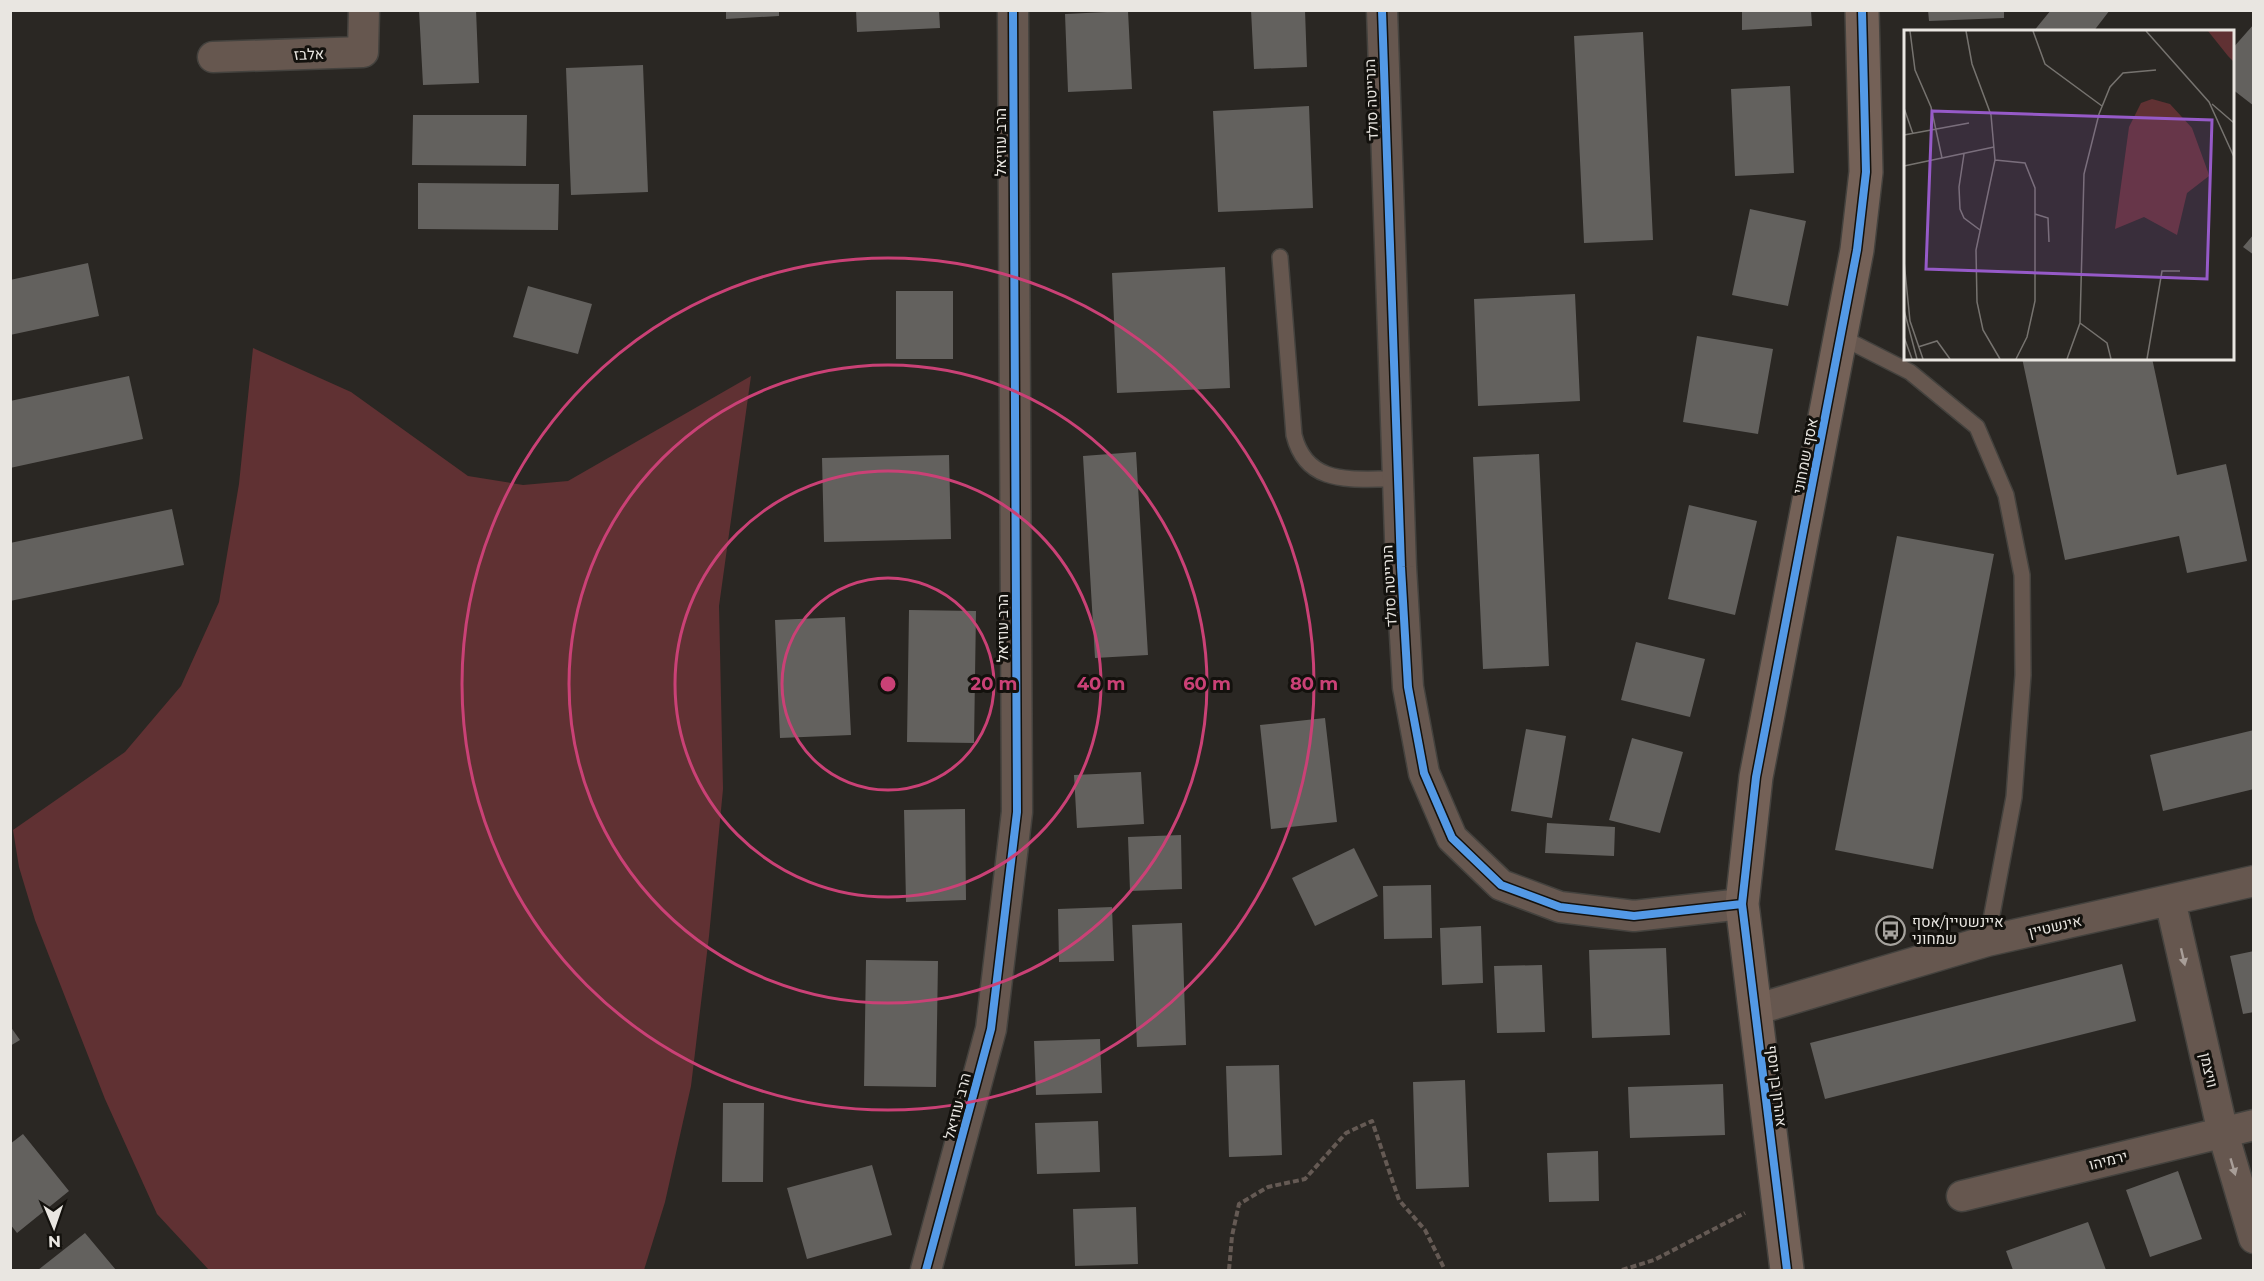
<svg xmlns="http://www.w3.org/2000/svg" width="2264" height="1281" viewBox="0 0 2264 1281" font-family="Montserrat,Heebo,sans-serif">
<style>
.green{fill:#603133}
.building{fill:#63615e}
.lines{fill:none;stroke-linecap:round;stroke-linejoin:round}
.lane-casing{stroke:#44423e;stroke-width:18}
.street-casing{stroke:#44423e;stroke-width:33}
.secondary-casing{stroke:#44423e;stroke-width:36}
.path{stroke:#655a54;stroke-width:4;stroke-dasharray:6 3;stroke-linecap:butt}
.lane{stroke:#66574f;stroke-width:15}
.street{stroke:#66574f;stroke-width:30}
.secondary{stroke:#746157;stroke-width:33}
.cycleway-casing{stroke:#13110d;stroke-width:11}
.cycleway{stroke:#5399e6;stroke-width:8}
.oneway{fill:#a89e98}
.ring{fill:none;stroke:#ca4176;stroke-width:3}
.labels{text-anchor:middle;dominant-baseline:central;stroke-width:6;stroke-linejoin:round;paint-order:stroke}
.street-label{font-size:15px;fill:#e9e6e1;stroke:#13110d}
.poi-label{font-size:15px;fill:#e9e6e1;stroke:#13110d;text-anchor:start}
.inset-road{fill:none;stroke:#76736f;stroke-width:1.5}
.view{fill:#965ac8;fill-opacity:0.15;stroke:#965ac8;stroke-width:3}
.inset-edge{fill:none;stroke:#e9e6e1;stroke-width:3}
.centre{fill:#ca4176;stroke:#13110d;stroke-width:3}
.ring-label{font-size:18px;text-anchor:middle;font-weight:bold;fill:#ca4176;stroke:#13110d;stroke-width:6;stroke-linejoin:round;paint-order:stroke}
</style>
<rect width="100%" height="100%" fill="#2a2723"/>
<!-- green -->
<path class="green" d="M253,348L351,392L468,476L523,485L568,481L751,376L719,606L723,789L709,936L691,1086L665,1202L644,1270H209L157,1214L105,1099L35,920L19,867L13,830L125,752L181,686L219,602L239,484Z"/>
<!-- building -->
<path class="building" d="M419,10H476L479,83L423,85Z
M726,10H779V16L726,19Z
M856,10H939L940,28L857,32Z
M1251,10H1305L1307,67L1254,69Z
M1742,10H1811L1812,26L1742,30Z
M1928,10H2004V18L1929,21Z
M2051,10H2110L2093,32H2033Z
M1128,11L1132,89L1068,92L1065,14Z
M2254,24V106L2232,89V49Z
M1643,32L1653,240L1584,243L1574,36Z
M643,65L648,192L571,195L566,68Z
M1790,86L1794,173L1735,176L1731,89Z
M1309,106L1313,208L1218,212L1213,111Z
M413,115H527L526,166L412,165Z
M418,183L559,184L558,230L418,229Z
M1750,209L1806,221L1788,306L1732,295Z
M2254,234V255L2243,247Z
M88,263L99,316L10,335V280Z
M1225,267L1230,388L1117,393L1112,273Z
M528,286L592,304L578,354L513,337Z
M896,291H953V359H896Z
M1575,294L1580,401L1478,406L1474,299Z
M1697,336L1773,349L1758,434L1683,422Z
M2022,358H2152L2177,475L2226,464L2247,561L2187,573L2179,536L2065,560Z
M129,376L143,439L10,468V401Z
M1136,452L1148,655L1095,658L1083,456Z
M1539,454L1549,666L1483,669L1473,457Z
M949,455L951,539L824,542L822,458Z
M1689,505L1757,521L1735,615L1668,599Z
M172,509L184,565L10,601V543Z
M1897,536L1994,554L1933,869L1835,850Z
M909,610L976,611L974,743L907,742Z
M845,617L851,735L780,738L775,620Z
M1636,642L1705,659L1690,717L1621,700Z
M1325,718L1337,822L1271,829L1260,725Z
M1526,729L1566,736L1552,818L1511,811Z
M2254,730V789L2163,811L2150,755Z
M1632,738L1683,752L1660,833L1609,820Z
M1141,772L1144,824L1077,828L1074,775Z
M965,809L966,900L906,902L904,810Z
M1547,823L1615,827L1614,856L1545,853Z
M1181,835L1182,889L1130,891L1128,837Z
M1354,848L1378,896L1315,926L1292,878Z
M1431,885L1432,938L1384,939L1383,886Z
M1112,907L1114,961L1059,962L1058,909Z
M1182,923L1186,1045L1137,1047L1132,925Z
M1481,926L1483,983L1442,985L1440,928Z
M1666,948L1670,1035L1592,1038L1589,950Z
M2254,951V1012L2243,1014L2230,956Z
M866,960L938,961L936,1087L864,1086Z
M2122,964L2136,1021L1825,1099L1810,1043Z
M1542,965L1545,1032L1497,1033L1494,966Z
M10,1026L20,1040L10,1046Z
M1100,1039L1102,1093L1036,1095L1034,1041Z
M1279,1065L1282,1155L1229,1157L1226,1066Z
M1465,1080L1469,1187L1416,1189L1413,1082Z
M1723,1084L1725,1135L1630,1138L1628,1087Z
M723,1103H764L763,1182H722Z
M1098,1121L1100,1172L1037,1174L1035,1123Z
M23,1134L69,1191L17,1233L10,1224V1144Z
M1598,1151L1599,1201L1549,1202L1547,1153Z
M872,1165L892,1235L807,1259L787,1188Z
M2178,1171L2202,1239L2150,1257L2126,1190Z
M1136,1207L1138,1264L1075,1266L1073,1209Z
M2088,1222L2106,1270H2013L2006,1251Z
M85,1233L116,1270H38Z"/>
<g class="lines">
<defs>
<path id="lane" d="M1280,257L1294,435C1307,488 1355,478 1398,479
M1841,337L1910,372L1977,427L2006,495L2022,575L2023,675L2014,797L1987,941"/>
<path id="street" d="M1382,10L1401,567L1408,687L1424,773L1452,838L1501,885L1560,907L1634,916L1742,904
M213,57L363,52L364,10
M2170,900L2223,1133L2254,1238
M1754,1010L1987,941L2254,881
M1962,1196L2254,1125
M926,1270L991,1029L1017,812L1013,10"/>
<path id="secondary" d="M1787,1270L1742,904L1756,777L1857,250L1866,172L1862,10"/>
</defs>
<!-- lane casing -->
<use href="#lane" class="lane-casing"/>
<!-- street casing -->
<use href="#street" class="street-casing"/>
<!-- secondary casing -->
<use href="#secondary" class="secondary-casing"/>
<!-- path -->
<path class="path" d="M1229,1270L1232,1236L1239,1204L1268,1187L1305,1179L1346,1133L1372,1121L1399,1200L1425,1230L1445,1270
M1622,1270L1654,1260L1745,1213"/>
<!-- lane -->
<use href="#lane" class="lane"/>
<!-- street -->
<use href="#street" class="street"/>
<!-- secondary -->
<use href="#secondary" class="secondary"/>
<defs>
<path id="cycleway" d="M1382,10L1401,567L1408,687L1424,773L1452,838L1501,885L1560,907L1634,916L1742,904
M926,1270L991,1029L1017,812L1013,10
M1787,1270L1742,904L1756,777L1857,250L1866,172L1862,10"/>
</defs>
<!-- cycleway casing -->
<use href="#cycleway" class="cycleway-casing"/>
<!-- cycleway -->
<use href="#cycleway" class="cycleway"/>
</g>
<!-- one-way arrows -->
<defs><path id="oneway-solid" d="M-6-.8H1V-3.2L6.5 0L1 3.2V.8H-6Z" transform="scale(1.5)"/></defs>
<g class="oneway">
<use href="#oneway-solid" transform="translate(2183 957) rotate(77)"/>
<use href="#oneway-solid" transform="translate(2233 1167) rotate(74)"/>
</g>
<!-- distance rings -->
<g class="ring">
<circle cx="888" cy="684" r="106"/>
<circle cx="888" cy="684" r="213"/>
<circle cx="888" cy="684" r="319"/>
<circle cx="888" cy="684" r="426"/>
</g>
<!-- icons -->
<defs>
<symbol id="bus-ring" viewBox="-11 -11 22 22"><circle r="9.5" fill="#13110d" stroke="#a6a39e" stroke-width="1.5"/><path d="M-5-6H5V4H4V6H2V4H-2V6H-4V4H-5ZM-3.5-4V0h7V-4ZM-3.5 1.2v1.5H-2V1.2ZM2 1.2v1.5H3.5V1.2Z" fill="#a6a39e"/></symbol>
</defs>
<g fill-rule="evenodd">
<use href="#bus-ring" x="1874" y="914" width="33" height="33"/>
</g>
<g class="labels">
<!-- street labels -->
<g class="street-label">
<text transform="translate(309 54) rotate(-2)">אלבז</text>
<text transform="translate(1371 100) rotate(-92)">הנרייטה סולד</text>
<text transform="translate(1000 142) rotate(-90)">הרב עוזיאל</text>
<text transform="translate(1805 456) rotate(-79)">אסף שמחוני</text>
<text transform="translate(1389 586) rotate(-93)">הנרייטה סולד</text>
<text transform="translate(1002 628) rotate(-90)">הרב עוזיאל</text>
<text transform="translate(2055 926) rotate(-13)">אינשטיין</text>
<text transform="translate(2209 1070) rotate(77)">וויצמן</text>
<text transform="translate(1777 1086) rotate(83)">אהרון בן יוסף</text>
<text transform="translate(957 1106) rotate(-75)">הרב עוזיאל</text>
<text transform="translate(2108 1160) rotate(-14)">ירמיהו</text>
</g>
<!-- poi labels -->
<g class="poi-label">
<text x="1912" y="921">איינשטיין/אסף<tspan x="1912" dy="17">שמחוני</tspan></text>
</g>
</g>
<!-- overview -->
<g transform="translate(1904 30)">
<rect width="330" height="330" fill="#2a2723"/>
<path d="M304,1H330V32L324,26ZM248,69L266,74L288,98L304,142L305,146L283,163L273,205L240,187L211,199L225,97L237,73Z" fill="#603133"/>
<path class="inset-road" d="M6,1L11,40L27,77L38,128M62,1L68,34L87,85L91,130L72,220L73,272L79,300L96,329M129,1L141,34L198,76M242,1L305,72L330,127M308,74L330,93M0,78L9,104M0,105L65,93M60,124L55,157L56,179L60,188L76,200M91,130L121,133L131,158V271L123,307L112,329M0,136L90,117M131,184L144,188L145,212M0,231L6,291L19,329M0,280L13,329M176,293L203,313L207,329M0,307L8,329M14,317L33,311L46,329M163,329L176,293L180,144L195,84L206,57L219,43L252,40M243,329L258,241H276"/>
<path class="view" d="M28,81L308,90L303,249L22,239Z"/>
<rect width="330" height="330" class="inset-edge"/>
</g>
<circle cx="888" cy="684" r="9" class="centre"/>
<g class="ring-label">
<text x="994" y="690">20 m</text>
<text x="1101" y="690">40 m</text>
<text x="1207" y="690">60 m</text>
<text x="1314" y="690">80 m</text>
</g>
<!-- border -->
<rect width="2264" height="1281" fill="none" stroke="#e9e6e1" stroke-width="24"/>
<!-- north arrow -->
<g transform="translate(54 1227) rotate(178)" stroke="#13110d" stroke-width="4.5" paint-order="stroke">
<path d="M0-4.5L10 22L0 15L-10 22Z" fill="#e9e6e1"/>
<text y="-9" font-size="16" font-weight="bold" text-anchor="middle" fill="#e9e6e1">N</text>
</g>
</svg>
